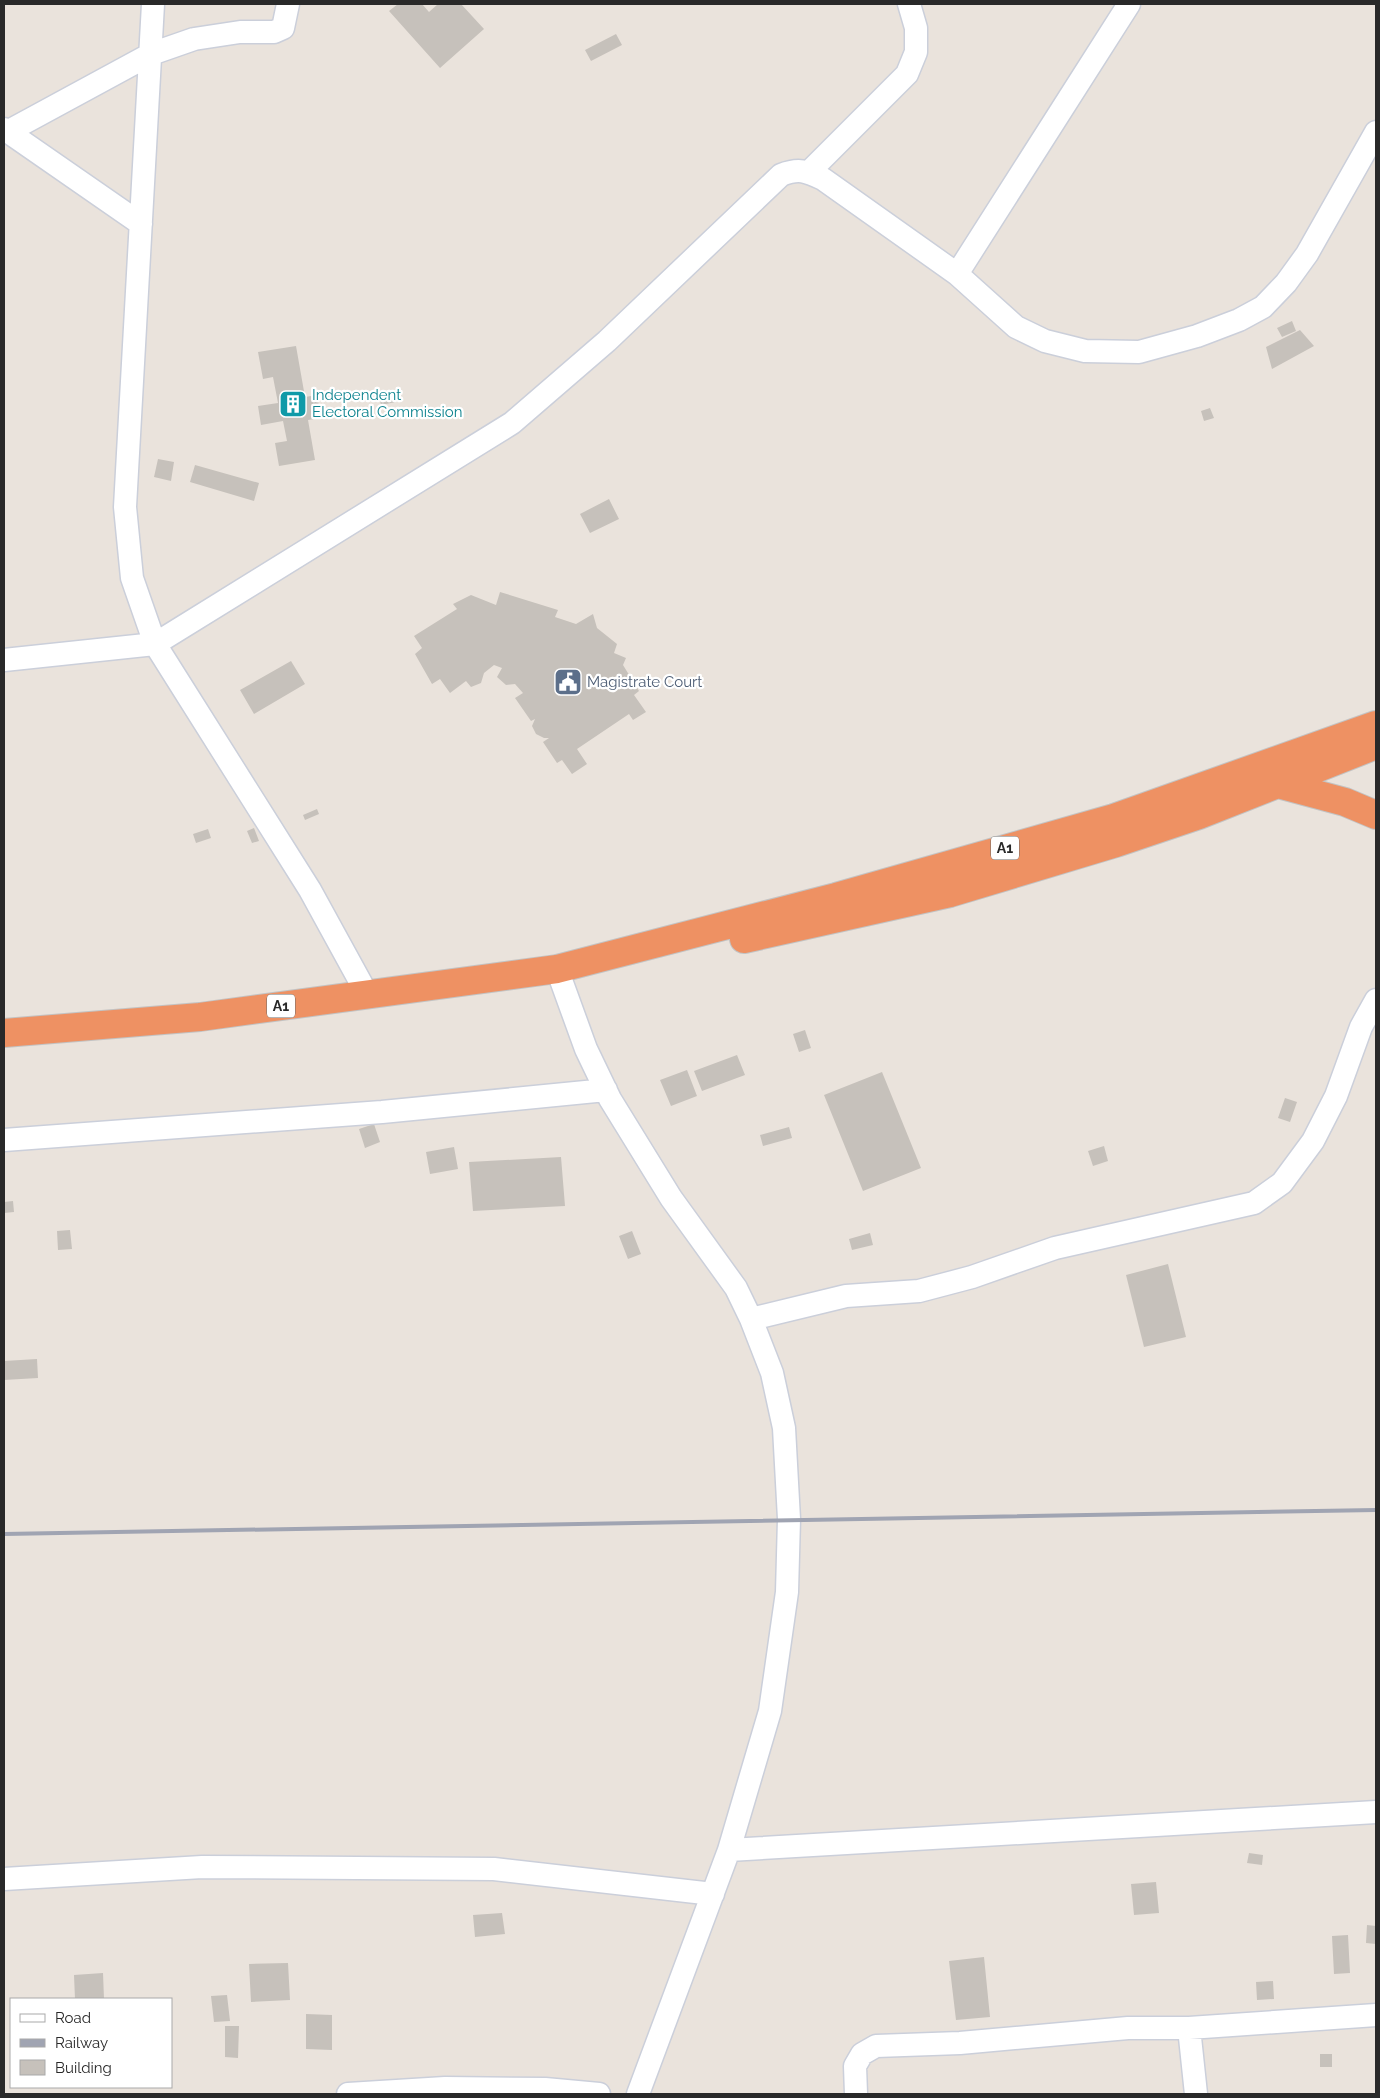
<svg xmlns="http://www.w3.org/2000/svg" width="1380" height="2098" viewBox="0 0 1380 2098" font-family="Raleway,sans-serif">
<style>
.building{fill:#c6c1bb}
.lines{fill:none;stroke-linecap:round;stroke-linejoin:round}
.minor-casing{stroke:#cbcfda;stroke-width:25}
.highway-casing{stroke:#c3c3c3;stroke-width:30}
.minor{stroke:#fff;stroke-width:22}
.highway{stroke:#ee9163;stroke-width:28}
.rail{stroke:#a0a4b2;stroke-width:4}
.labels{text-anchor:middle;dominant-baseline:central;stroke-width:4.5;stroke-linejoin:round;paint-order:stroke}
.shield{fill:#fff;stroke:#696969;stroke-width:1}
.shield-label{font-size:14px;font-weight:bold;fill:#292929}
.culture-label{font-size:15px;fill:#0d838f;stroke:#fff;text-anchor:start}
.service-label{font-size:15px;fill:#4e5e75;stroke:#fff;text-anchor:start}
</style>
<rect width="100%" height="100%" fill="#eae3dc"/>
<!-- building -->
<path class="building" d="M398,4H422L429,12L438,4H461L484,29L440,68L389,11Z
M616,34L622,45L591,61L585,50Z
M1292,321L1296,331L1282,337L1277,328Z
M1300,330L1314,346L1272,369L1266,347Z
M296,346L305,397L317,395L321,418L308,420L315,460L279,466L275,443L287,441L283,421L261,425L258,406L278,403L273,377L263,379L258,352Z
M399,390L401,401L381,405L378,393Z
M1210,408L1214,418L1204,421L1201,411Z
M158,459L174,462L171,481L154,477Z
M195,465L259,483L254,501L190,482Z
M609,499L619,519L590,533L580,514Z
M500,592L558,610L555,617L576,624L593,614L597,628L617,644L614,653L626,658L623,665L639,691L634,695L646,712L633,720L629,714L577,749L587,764L572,774L562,760L557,763L543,742L549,738H544L536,734L532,726L535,719L531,721L515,698L523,693L515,684L506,685L497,677L502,668L494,665L484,673L481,683L471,687L466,681L450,693L440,679L432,684L415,654L422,648L414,636L457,609L453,604L471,595L496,605Z
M291,661L305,684L254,714L240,690Z
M317,809L319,814L305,820L303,815Z
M254,828L259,841L252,843L247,831Z
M208,829L211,838L196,843L193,834Z
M805,1030L811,1048L799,1052L793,1034Z
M737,1055L745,1075L702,1091L694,1071Z
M687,1070L697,1096L671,1106L660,1080Z
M882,1072L921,1168L863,1191L824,1095Z
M1285,1098L1297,1102L1290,1122L1278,1118Z
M374,1124L380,1142L365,1148L359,1129Z
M789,1127L792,1138L763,1146L760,1135Z
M1104,1146L1108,1161L1093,1166L1088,1151Z
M454,1147L458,1169L430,1174L426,1152Z
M561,1157L565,1206L473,1211L469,1162Z
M13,1201L14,1212L4,1213V1202Z
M70,1230L72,1249L58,1250L57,1231Z
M632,1231L641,1254L628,1259L619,1236Z
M870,1233L873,1245L852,1250L849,1239Z
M1168,1264L1186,1337L1144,1347L1126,1275Z
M37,1359L38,1378L4,1380V1361Z
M1249,1853L1263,1855L1262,1865L1247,1863Z
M1156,1882L1159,1913L1134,1915L1131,1884Z
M502,1913L505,1934L475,1937L473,1915Z
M1367,1925L1376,1926V1944L1366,1943Z
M1348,1935L1350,1973L1334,1974L1332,1936Z
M984,1957L990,2017L956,2020L949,1961Z
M288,1963L290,2000L251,2002L249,1964Z
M103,1973L104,1999H75L74,1975Z
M1273,1981L1274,1999L1257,2000L1256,1982Z
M227,1995L230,2021L214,2022L211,1996Z
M306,2014L332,2015V2050L306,2049Z
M225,2026H239L238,2058L225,2057Z
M1320,2054H1332V2067H1320Z"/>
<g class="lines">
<defs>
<path id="minor" d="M153,4L125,507L132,578L155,644L310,890L367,994
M4,129L141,224
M9,131L151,54L194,39L240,32H274L283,28L288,4
M809,172L907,74L916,52V28L909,4
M957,274L1129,4
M4,660L155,644L512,423L607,341L781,175C799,168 806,171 823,179L957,274L1016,327L1045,341L1085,351L1139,352L1197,336L1239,320L1263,307L1286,283L1307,254L1376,132
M557,969L586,1049L610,1099L671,1198L736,1288L751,1319L772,1373L784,1428L789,1519L787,1592L770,1711L729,1850L638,2094
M4,1140L382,1112L606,1090
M751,1319L846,1296L919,1291L972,1277L1055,1248L1254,1203L1282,1183L1313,1141L1336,1096L1361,1027L1376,1000
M729,1850L1376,1812
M4,1879L202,1867L494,1869L713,1894
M1189,2028L1196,2094
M348,2094L445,2088L545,2089L599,2094
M856,2094L855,2066L862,2054L876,2046L960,2043L1128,2028H1189L1376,2015"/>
<path id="highway" d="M1278,784L1345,802L1376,815
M744,939L950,893L1116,843L1199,815L1376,745
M4,1033L200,1017L557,969L836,897L1114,818L1376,725"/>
</defs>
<!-- minor casing -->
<use href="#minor" class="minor-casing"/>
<!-- highway casing -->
<use href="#highway" class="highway-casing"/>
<!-- minor -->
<use href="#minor" class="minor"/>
<!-- highway -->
<use href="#highway" class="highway"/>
<!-- rail -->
<path class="rail" d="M4,1534L1376,1510"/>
</g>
<!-- icons -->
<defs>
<symbol id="building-square" viewBox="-11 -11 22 22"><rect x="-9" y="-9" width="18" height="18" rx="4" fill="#0f9aa8" stroke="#fff"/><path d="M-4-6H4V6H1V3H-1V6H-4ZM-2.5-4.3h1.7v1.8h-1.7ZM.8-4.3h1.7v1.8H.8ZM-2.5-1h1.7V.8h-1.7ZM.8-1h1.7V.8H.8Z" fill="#fff"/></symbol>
<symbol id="civic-square" viewBox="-11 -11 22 22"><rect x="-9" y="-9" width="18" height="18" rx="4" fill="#5c6f8a" stroke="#fff"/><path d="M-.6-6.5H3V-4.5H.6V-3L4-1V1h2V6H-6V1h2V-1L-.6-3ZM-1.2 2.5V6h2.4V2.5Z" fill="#fff"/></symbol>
</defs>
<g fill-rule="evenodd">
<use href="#building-square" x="277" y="388" width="32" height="32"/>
<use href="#civic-square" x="552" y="666" width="32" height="32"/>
</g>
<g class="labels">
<!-- shield labels -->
<g class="shield">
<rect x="991" y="836.5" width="28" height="23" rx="4"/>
<rect x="267" y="994.5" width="28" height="23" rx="4"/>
</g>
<g class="shield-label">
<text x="1005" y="848">A1</text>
<text x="281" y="1006">A1</text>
</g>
<!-- culture labels -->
<g class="culture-label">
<text x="312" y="395">Independent<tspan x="312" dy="17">Electoral Commission</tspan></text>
</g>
<!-- service labels -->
<g class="service-label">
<text x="587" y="682">Magistrate Court</text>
</g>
</g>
<!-- border -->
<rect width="1380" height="2098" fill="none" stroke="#292929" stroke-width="10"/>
<!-- legend -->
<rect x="10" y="1998" width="162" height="90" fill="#ffffff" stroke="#a9a9a9"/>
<rect x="20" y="2014" width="25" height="8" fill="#ffffff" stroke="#a9a9a9"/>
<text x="55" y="2023" font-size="15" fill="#292929">Road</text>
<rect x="20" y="2039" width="25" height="8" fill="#a0a4b2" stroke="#a9a9a9"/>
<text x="55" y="2048" font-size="15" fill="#292929">Railway</text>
<rect x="20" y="2060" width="25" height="15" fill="#c6c1bb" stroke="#a9a9a9"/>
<text x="55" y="2073" font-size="15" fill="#292929">Building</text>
</svg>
